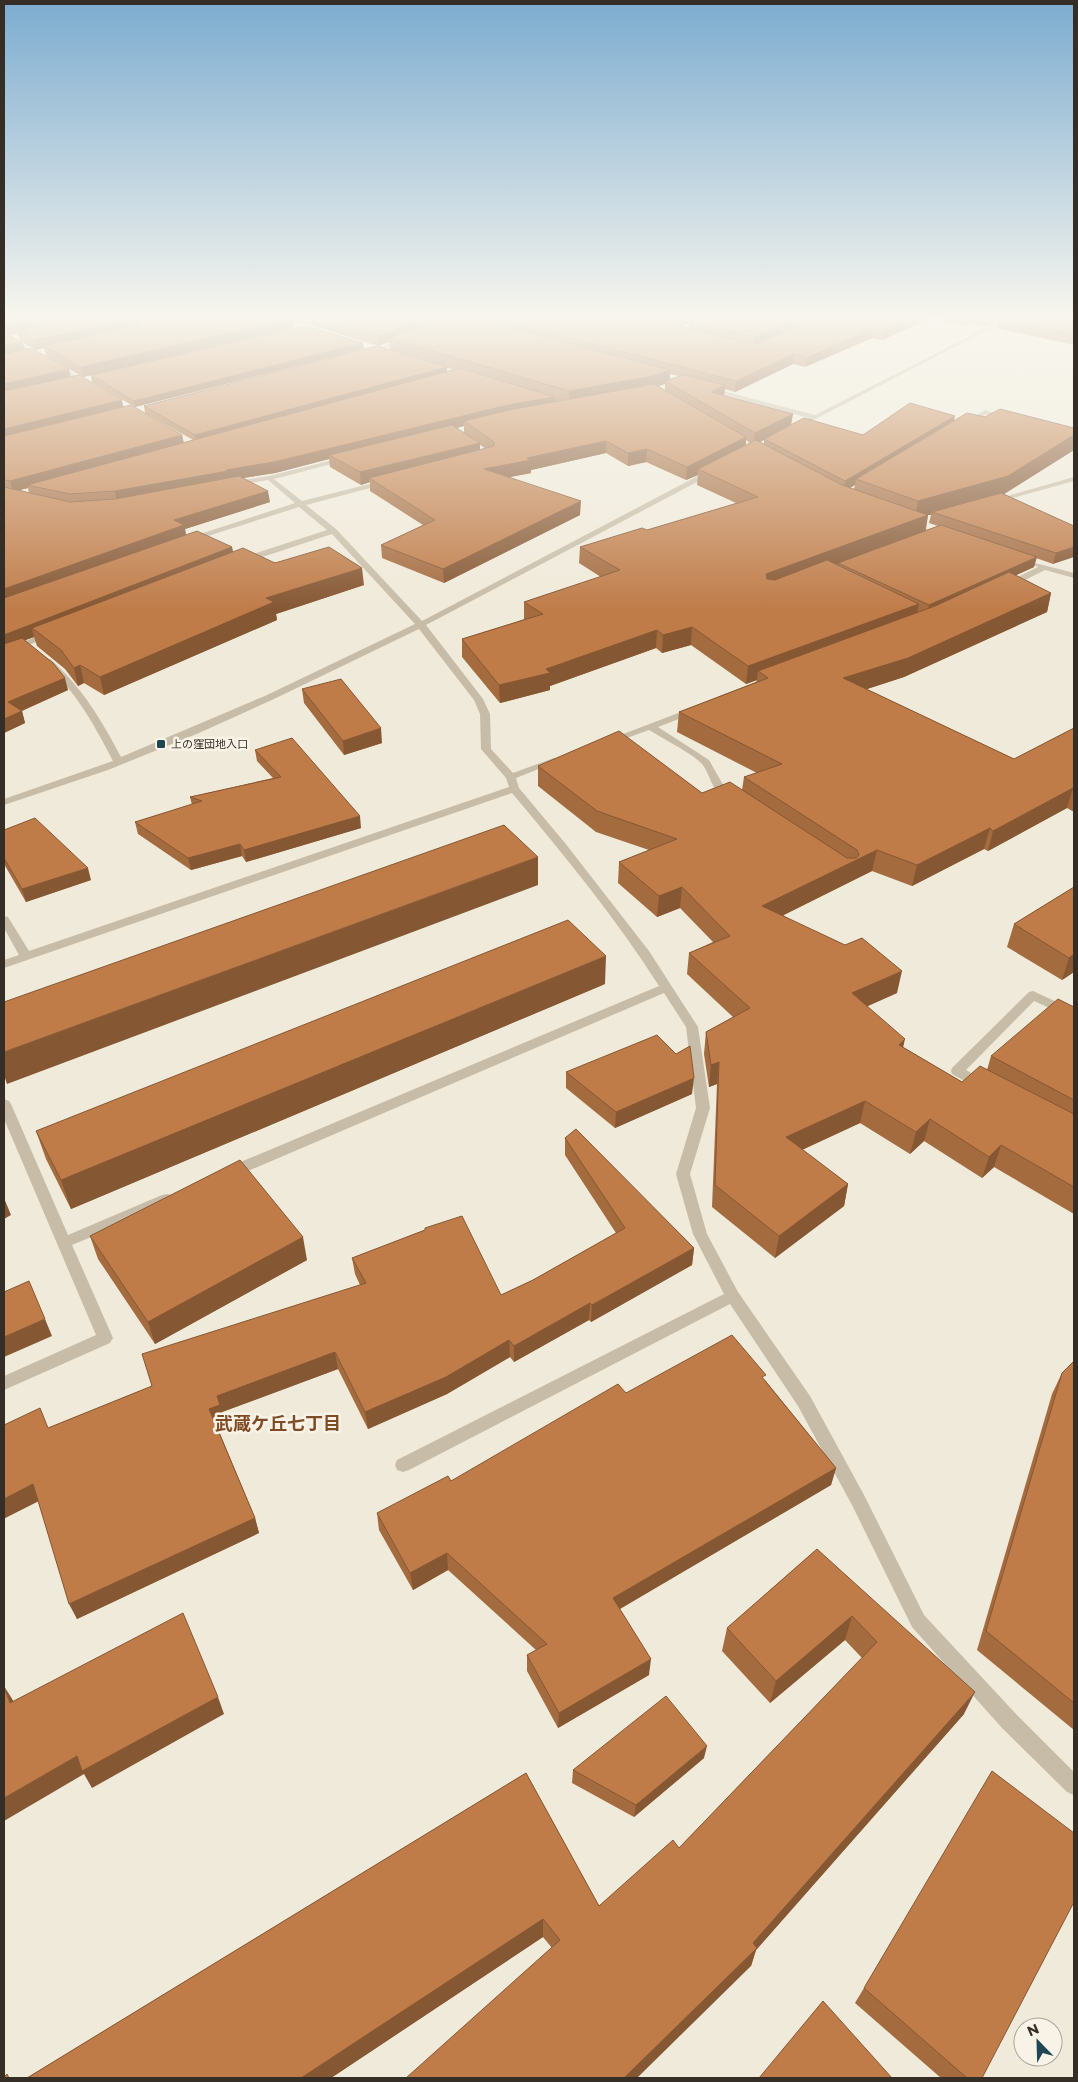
<svg xmlns="http://www.w3.org/2000/svg" width="1078" height="2082" viewBox="0 0 1078 2082" font-family="Montserrat,'Noto Sans JP',sans-serif">
<style>
.lines{fill:none;stroke-linecap:round;stroke-linejoin:round}
.minor{fill:#c7bca7;fill-rule:evenodd}
.wall{fill:#a46b3f;fill-rule:evenodd}
.shaded-wall{fill:#865733}
.building{fill:#bf7c49;stroke:#865733}
.poi-dot{fill:#1f4653;stroke:#f8f3e6;stroke-width:2}
.labels{text-anchor:middle;dominant-baseline:central;stroke-width:5;stroke-linejoin:round;paint-order:stroke}
.far-poi-label{font-size:11px;fill:#342e27;stroke:#f8f3e6;text-anchor:start}
.near-neighbourhood-label{font-size:18px;font-weight:bold;fill:#7f4b25;stroke:#f8f3e6}
</style>
<rect width="100%" height="100%" fill="#f0eada"/>
<g class="lines">
<!-- minor -->
<path class="minor" d="M273,319H281L323,332L318,333Z
M1003,319H1009L796,429L794,428V426L809,418L705,389L708,387L815,415Z
M4,334L89,383L90,384L85,385L4,338Z
M404,338L406,341L368,354L363,353Z
M985,410L1009,418L1006,420L986,414L967,425L962,424Z
M345,457L347,458V460L274,479L302,501L389,479V483L306,505L336,529L422,621L709,470L716,472L426,625L483,699L490,714L491,749L513,773L551,759L554,758L559,761L516,778L519,788L565,843L649,951L698,1027L710,1108L690,1174L707,1234L738,1292L810,1396L864,1495L924,1615L1016,1714L1074,1772V1795L1067,1792L1002,1728L912,1627L852,1505L798,1406L730,1304L409,1470L403,1472L397,1470L395,1465L397,1460L724,1294L693,1234L676,1174L696,1108L686,1027L664,993L234,1177H224L222,1173L224,1169L659,986C616,918 564,855 512,793L4,968V960L19,955L4,928V916L8,917L29,951L509,787L506,778L481,749L480,714L474,700L419,629L274,699L199,733L108,770L4,805V799L113,761C94,724 75,690 44,663V659H50C82,687 102,721 121,757L267,695L415,624L332,534L247,562H241V558L327,530L299,507L192,541L185,539L295,503L268,480L233,486L229,484L230,482L269,476Z
M1074,477V481L994,503L990,501Z
M1035,563L1074,573V578L1045,570L1011,587H1005V583L1038,567L1034,565Z
M47,632L54,634L4,656V650Z
M694,707L699,710L697,712L658,727L709,760L726,790L734,797L733,799C714,803 711,774 702,764C693,754 662,738 649,730L613,743L610,744L605,741Z
M1033,991L1074,1010V1019L1034,1001L966,1070L987,1082L988,1085L987,1088H977L952,1074L951,1071L952,1068L1029,992Z
M4,1099L9,1101L11,1104L68,1235L162,1195L167,1194L172,1195L174,1199L172,1203L72,1245L113,1338L110,1343L4,1390V1376L96,1335L4,1119Z"/>
</g>
<!-- wall -->
<path class="wall" d="M4,319H929L882,340L872,338L805,367L793,364L735,392L725,389L724,395L791,425L863,435L955,420L985,417L1074,428V450L1004,494L1074,526L1053,564L1036,558L1034,567L1016,575L1051,593L1047,612L904,677L866,689L1014,759L1074,728V812L1067,808L988,851L984,849L912,886L872,871L783,915L897,993L867,1006L903,1047L962,1082L987,1070L991,1056L1074,1007V1214L994,1167L982,1178L924,1141L910,1154L860,1123L802,1150L848,1184L844,1206L775,1258L712,1207L717,1084L709,1087L704,1054L706,1032L733,1017L687,974L689,953L713,942L680,908L657,917L618,883L619,862L649,850L596,832L538,786V766L702,793L742,790L744,777L757,773L677,732L679,712L756,682L757,680L746,684L691,645L662,653L656,648L550,686V690L500,703L462,657V639L525,619H524V602L601,577L579,563L580,547L647,530L736,503L697,485L698,475L686,480L646,462L628,466L606,453L531,470V473L509,477L580,515L444,583L382,558L381,545L423,525L370,491V482L361,485L330,467L329,459L275,473L243,478L270,502L185,529L186,535L232,547L233,552L364,585L276,614L277,620L104,695L84,683L78,686L65,669L37,646L34,637L25,640L68,690L22,711L25,723L4,733V333H6L4,332ZM142,320L150,322L142,324ZM292,321L310,325L378,346L389,342L390,350L455,370L447,372V367L144,406L145,413L193,440L184,443L182,435L123,406L70,377L24,350L23,343L6,333L10,335L18,333L20,341L36,350L44,348L46,356L83,377L293,328ZM689,323V328L682,326ZM670,374L679,376L670,379ZM665,384V390L658,386ZM464,426V433L457,428ZM746,440L750,443L746,445ZM764,440V444L760,442ZM480,445L486,449L480,450ZM855,485L854,489L850,488ZM28,488L29,493L19,490ZM928,515H931L929,523L938,526L926,530Z
M934,319H1074V345L996,328L998,320L986,326L972,323L966,326Z
M364,349L135,407L92,382L91,375Z
M302,689L382,743L344,755L304,703Z
M255,750L361,828L246,862L242,856L191,870L138,834L135,822L192,805L190,797L273,778L257,761Z
M4,830L91,880L26,902L4,864Z
M1074,887V972L1062,980L1007,947L1014,924Z
M605,984L71,1209L46,1159L36,1131Z
M566,1072L692,1094L615,1128L566,1088Z
M565,1138L694,1248L692,1265L591,1322L589,1320L514,1362L510,1357L447,1394L368,1429L338,1369L222,1412L224,1421L216,1424L255,1518L259,1533L77,1619L38,1501L5,1518L4,1515V1425L48,1428L152,1386L360,1285L355,1274L352,1258L425,1230V1228L501,1295L533,1280L616,1233L565,1155Z
M90,1236L307,1260L155,1344L98,1259Z
M1074,1361V1730L977,1650L1052,1394L1062,1373Z
M765,1380L836,1468L831,1485L620,1609L649,1675L558,1728L527,1671V1655L536,1650L448,1570L413,1590L379,1530L377,1513L451,1481L626,1393Z
M817,1549L964,1714L756,1950L751,1966L552,1948L543,1937L331,2078H27L526,1773L599,1906L679,1848L862,1658L845,1640L770,1703L722,1651L727,1628Z
M704,1758L634,1817L572,1783L573,1770Z
M864,1988L982,2078H941L855,2003Z"/>
<!-- shaded-wall -->
<path class="shaded-wall" d="M42,319H90L18,331V333L10,335L8,326Z
M134,319H141L143,326L44,346V348L36,350L34,340Z
M292,319L293,328L83,377L81,367Z
M426,319H452L389,338V342L378,346L377,336Z
M677,319H702L690,322L689,323L677,328Z
M799,319H820L753,347L754,337Z
M910,319H929L882,340L884,330Z
M967,319H973L972,323L966,326Z
M987,319H998V320L986,326Z
M873,328L872,338L805,367L807,358Z
M23,343L25,352L4,357V347Z
M363,343L364,349L135,407L134,401Z
M794,354L793,364L735,392L736,381Z
M447,367V374L196,442L195,435Z
M69,369L71,379L4,395V384Z
M670,370V382L665,381V384L653,388L569,404V391Z
M725,385L724,397L711,392Z
M555,397V407L464,421V426L334,458L329,455V459L275,473L230,480L117,502L115,491L226,470L508,405Z
M122,400L124,410L4,440V429Z
M793,414L791,426L754,445L755,433Z
M955,416L953,426L856,479L855,485L843,492L845,481Z
M182,435L184,445L27,485L28,488L13,492L10,481Z
M1074,435V450L1004,494L932,512L931,515H928L925,531L764,591L766,574L915,519L918,501Z
M746,437L745,450L698,469V475L686,480L687,467Z
M606,441V453L531,470V473L485,482L484,469L527,458Z
M480,443V455L369,478L370,482L361,485L360,472Z
M647,449L646,462L628,466V453Z
M268,491L270,502L185,529L186,536L4,602V589L174,520Z
M581,501L580,515L444,583L443,569Z
M232,547L234,559L32,628L34,637L4,648V635Z
M1074,547V557L1053,564L1056,553Z
M1037,557L1034,567L927,616L929,605Z
M362,568L364,585L276,614L277,620L104,695L100,677L266,598Z
M1051,593L1047,612L904,677L840,698L843,678Z
M919,604L915,621L758,671L757,680L746,684L748,666Z
M692,627L691,645L662,653L663,635Z
M657,630L656,648L550,686V690L500,703L499,685Z
M80,665L84,683L78,686L74,668Z
M65,678L68,690L12,715L8,702Z
M22,711L25,723L4,733V719Z
M381,728L382,743L344,755L343,741Z
M1073,788L1067,808L988,851L993,831Z
M360,816L361,828L246,862L244,850Z
M990,828L984,849L912,886L917,865Z
M240,844L242,856L191,870L188,858Z
M877,850L872,871L760,927L762,906Z
M538,857V885L7,1084L4,1075V1052Z
M88,868L91,880L26,902L22,889Z
M682,887L680,908L657,917L659,896Z
M1074,954V972L1062,980L1069,958Z
M606,956L605,984L71,1209L61,1180Z
M902,971L897,993L848,1015L852,993Z
M905,1039L900,1061L899,1045Z
M719,1062L717,1084L709,1087L711,1065Z
M694,1078L692,1094L615,1128L616,1112Z
M865,1101L860,1123L782,1159L786,1137Z
M930,1119L924,1141L910,1154L916,1132Z
M1001,1145L994,1167L982,1178L989,1157Z
M848,1184L844,1206L775,1258L779,1236Z
M4,1198L11,1215L4,1219Z
M303,1237L307,1260L155,1344L148,1322Z
M694,1248L692,1265L591,1322L592,1305Z
M590,1303L589,1320L514,1362V1346Z
M45,1319L52,1336L4,1357V1337Z
M509,1340L510,1357L447,1394L368,1429L365,1412Z
M335,1352L338,1369L222,1412L224,1421L214,1425L209,1409L217,1396Z
M836,1468L831,1485L611,1614L613,1598Z
M33,1484L41,1500L5,1518L4,1515V1499Z
M255,1518L259,1533L77,1619L69,1604Z
M447,1553L448,1570L413,1590L410,1573Z
M852,1616L845,1640L770,1703L776,1681Z
M651,1659L649,1675L558,1728L559,1713Z
M4,1686L14,1702L10,1703Z
M975,1692L964,1714L756,1950L751,1966L637,2078H624L753,1943Z
M218,1697L224,1714L92,1788L84,1774L4,1821V1798L77,1756Z
M707,1746L704,1758L634,1817L636,1805Z
M543,1919V1937L331,2078H301Z"/>
<!-- building -->
<path class="building" d="M4,319H42L8,326L4,324Z
M69,319H134L34,340L18,331Z
M164,319H291L81,367L44,346Z
M319,319H426L377,336Z
M443,319H478L670,370L653,376L569,391L389,338Z
M496,319H653L754,345L814,319H910L884,330L873,328L807,358L794,354L736,381Z
M698,319H799L754,337L690,322Z
M999,319H1074V334Z
M306,326L363,343L134,401L91,375Z
M4,333H6L23,343L4,347Z
M377,346L447,367L195,435L144,406Z
M31,348L69,369L4,384V354Z
M460,368L555,397L508,405L274,462L226,470L228,471L115,491L70,494L27,485Z
M79,375L122,400L4,429V391Z
M684,375L725,385L711,392L793,414L755,433L665,381Z
M654,384L746,437L687,467L647,449L628,453L606,441L527,458L531,460L484,469L581,501L443,569L381,545L435,520L369,478L494,446V442L464,421L509,410Z
M910,403L955,416L845,481L764,439L804,418L863,435Z
M131,405L182,435L10,481L4,480V436Z
M1000,409L1074,428V435L1008,476L918,501L856,479L967,413L985,417Z
M452,425L480,443L360,472L329,455Z
M756,440L842,485L928,515L766,574L767,579L775,580L827,560L919,604L748,666L692,627L663,635L657,630L546,669L550,673L499,685L462,639L543,614L524,602L620,570L580,547L642,528L647,530L758,497L698,469Z
M239,476L268,491L174,520L184,525L4,589V487L70,502L115,499Z
M1001,493L1074,526V547L1056,553L932,512Z
M941,525L1037,557L929,605L838,563Z
M197,531L232,547L4,635V598Z
M329,547L362,568L266,598L274,602L100,677L80,665L74,668L61,650L32,628L243,548L275,563Z
M1009,572L1051,593L908,658L843,678L1014,759L1074,728V788H1073L993,831L990,828L917,865L877,850L762,906L845,945L862,938L902,971L852,993L905,1039L899,1045L962,1082L980,1066L1074,1114V1187L1001,1145L989,1157L930,1119L916,1132L865,1101L786,1137L848,1184L779,1236L715,1185L719,1062L711,1065L706,1032L750,1008L689,953L730,936L682,887L659,896L619,862L677,839L597,811L538,766L619,731L702,793L730,782L847,858H856L859,855L857,850L744,777L782,764L679,712L768,678L758,671L935,606Z
M22,638L53,663L65,678L8,702L22,711L4,719V644Z
M341,679L381,728L343,741L302,689Z
M292,738L360,816L244,850L240,844L188,858L135,822L202,801L190,797L281,777L255,750Z
M35,818L88,868L22,889L4,858V830Z
M504,825L538,857L4,1052V1002Z
M1074,887V954L1069,958L1014,924Z
M568,920L606,956L61,1180L36,1131Z
M1058,999L1074,1007V1100L991,1056Z
M657,1035L676,1054L690,1046L694,1078L616,1112L566,1072Z
M576,1129L694,1248L592,1305L590,1303L514,1346L509,1340L446,1377L365,1412L335,1352L217,1396L220,1405L209,1409L255,1518L69,1604L33,1484L4,1499V1425L40,1408L48,1428L152,1386L142,1354L366,1283L352,1258L425,1230V1228L462,1216L501,1295L533,1280L625,1228L565,1138Z
M240,1160L303,1237L148,1322L90,1236Z
M29,1281L45,1319L4,1337V1292Z
M732,1335L766,1375L762,1377L836,1468L613,1598L651,1659L559,1713L527,1655L547,1644L447,1553L410,1573L377,1513L448,1476L451,1481L618,1384L626,1393Z
M1074,1361V1703L986,1631L1062,1373Z
M817,1549L975,1692L753,1943L757,1948L624,2078H406L560,1940L543,1919L301,2078H27L526,1773L599,1906L673,1840L679,1848L877,1642L852,1616L776,1681L727,1628Z
M183,1613L218,1697L82,1771L77,1756L4,1798V1687L10,1703Z
M666,1696L707,1746L636,1805L573,1770Z
M992,1771L1074,1833V1902L982,2078H967L864,1988Z
M823,2001L892,2078H759Z
M7,2074L9,2078H4V2077Z"/>
<!-- sky -->
<linearGradient id="sky" x2="0" y2="1"><stop stop-color="#7cacd0"/><stop offset="0.52" stop-color="#f8f6ee"/><stop offset="1" stop-color="#f8f6ee" stop-opacity="0"/></linearGradient>
<rect width="1078" height="610" fill="url(#sky)"/>
<!-- markers -->
<rect class="poi-dot" x="156" y="739" width="10" height="10" rx="2.5"/>
<g class="labels">
<!-- far-poi labels -->
<g class="far-poi-label">
<text x="171" y="744">上の窪団地入口</text>
</g>
<!-- near-neighbourhood labels -->
<g class="near-neighbourhood-label">
<text x="278" y="1424">武蔵ケ丘七丁目</text>
</g>
</g>
<!-- border -->
<rect width="1078" height="2082" fill="none" stroke="#342e27" stroke-width="10"/>
<!-- north arrow -->
<g transform="translate(1038 2042) rotate(337)"><circle r="24" fill="#f8f3e6" stroke="#aaa49a"/>
<path d="M0-4L9 19L0 12L-9 19Z" fill="#1f4653"/>
<text y="-8" font-size="14" font-weight="bold" text-anchor="middle" fill="#342e27">N</text>
</g>
</svg>
